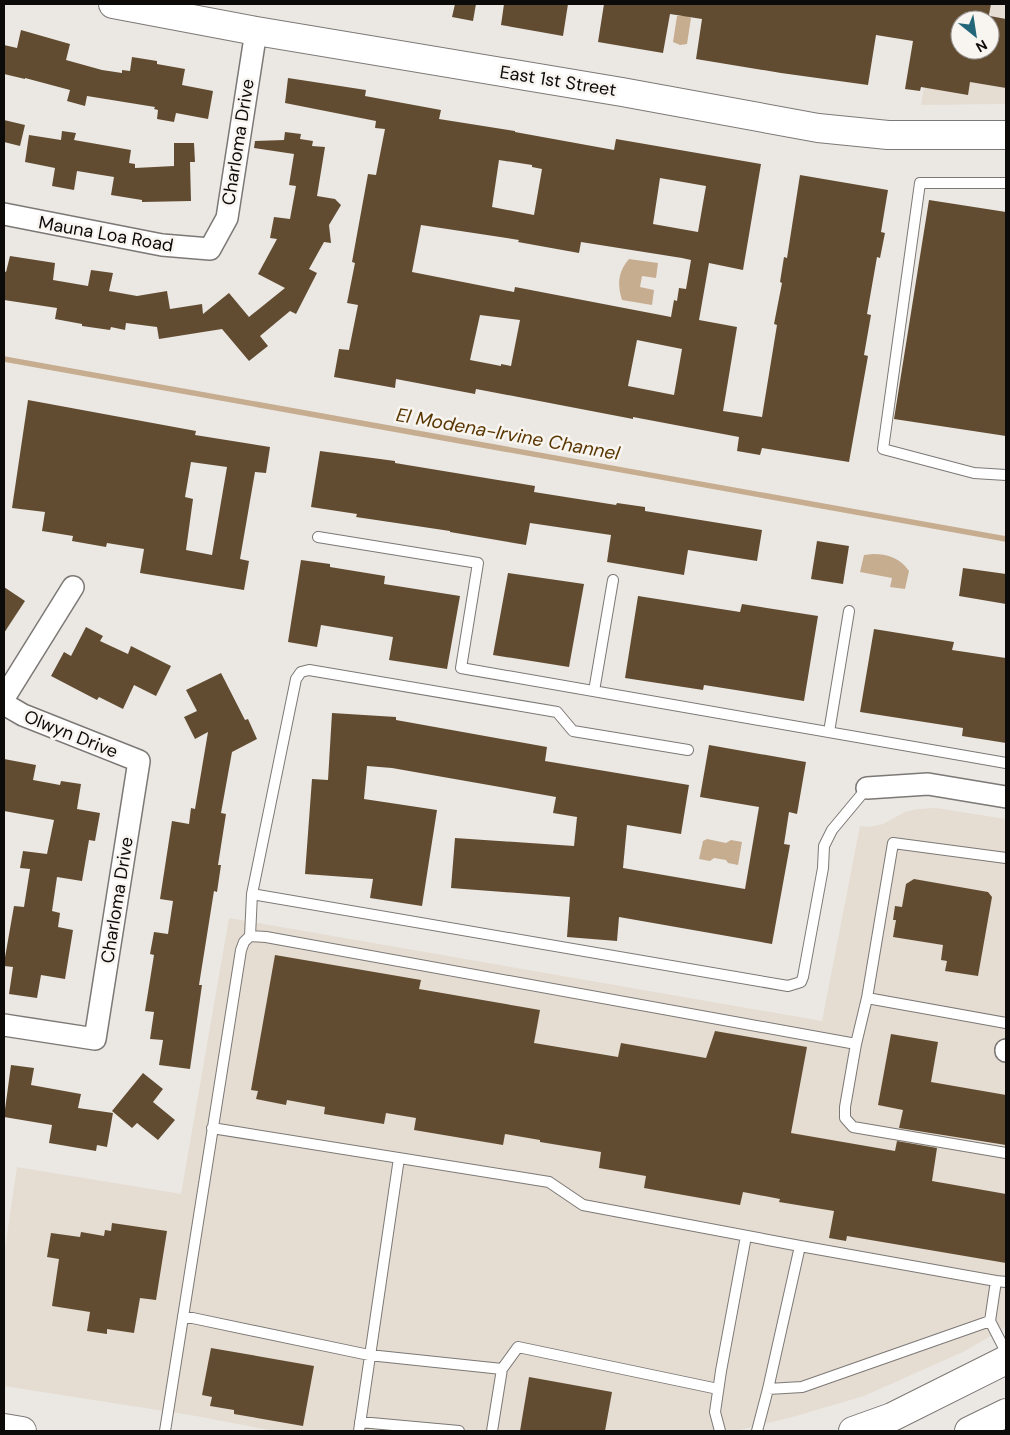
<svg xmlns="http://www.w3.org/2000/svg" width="1010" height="1435" viewBox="0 0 1010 1435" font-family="'DM Sans',sans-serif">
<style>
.built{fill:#e5dcd2;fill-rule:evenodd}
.water{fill:#c7ad90}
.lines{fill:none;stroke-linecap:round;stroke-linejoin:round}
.stream{stroke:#c7ad90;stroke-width:5.5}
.building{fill:#624c31;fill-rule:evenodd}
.service-casing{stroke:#7c7875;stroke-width:12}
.minor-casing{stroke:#7c7875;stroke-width:24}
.secondary-casing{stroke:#7c7875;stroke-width:30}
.primary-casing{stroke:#7c7875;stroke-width:30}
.service{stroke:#fff;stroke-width:10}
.minor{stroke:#fff;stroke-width:21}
.secondary{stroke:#fff;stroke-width:28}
.primary{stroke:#fff;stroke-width:28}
.labels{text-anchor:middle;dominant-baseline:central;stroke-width:5;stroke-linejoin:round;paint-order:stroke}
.street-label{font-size:18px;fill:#0c0b0a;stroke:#f8f5f1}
.water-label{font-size:19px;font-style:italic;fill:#593600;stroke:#f8f5f1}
</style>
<rect width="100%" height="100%" fill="#ebe8e4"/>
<!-- built -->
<path class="built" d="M938,4H1006V104L921,105ZM960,20H990V50H960Z
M936,808L1006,819V1327L965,1351L864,1396L796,1416L736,1431H274L196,1416L4,1386V1255L17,1167L181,1194L229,918L822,1021L860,826L870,827L883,824L905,812L918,809Z"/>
<!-- water -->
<path class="water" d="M677,16H687L691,18L687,44L680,45L673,42Z
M629,259L658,263L656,278L642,276L640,287L654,290L652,305L622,300C617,284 618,272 629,259Z
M873,554C888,554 900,558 909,571L905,589L890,587L892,578L860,572L864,555Z
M707,839L726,843L731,840L742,842L738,865L728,863L726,860L714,858L710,861L699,859L703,841Z"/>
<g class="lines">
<!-- stream -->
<path class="stream" d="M4,359L1006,539"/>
</g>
<!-- building -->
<path class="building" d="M455,4H476L473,21L452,17Z
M504,4H568L563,36L501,25Z
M604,4H991L988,20H960V50H990V16L1006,19V88L970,82L968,95L921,87L920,91L905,89L913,41L876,35L868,85L781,73L696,59L702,19L670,14L663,53L598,42Z
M21,30L70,44L66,60L102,70L122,73V70L130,71L132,57L157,61V64L185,69L182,85L213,91L208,119L176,113L174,122L157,119L158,110L154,109L155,107L87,96L85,106L67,101L70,90L25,78V79L4,74V45L17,48Z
M288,78L366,90L365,96L441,110L439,119L515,131V132L614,150L616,139L761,164L743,270L709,263L699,320L737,327L723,411L762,417L777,325L774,324L782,283L780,282L784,257L787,258L800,175L888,190L881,232L885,233L880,258L877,257L867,314L871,315L864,355L868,356L849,462L762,448L760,455L737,451L739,437L633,417V419L476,389L475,394L396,379L395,388L334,377L339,349L349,350L358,305L347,303L355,263L352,262L368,174L376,175L385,129L375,128L376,121L285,103ZM499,160L532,165V167L542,169L534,215L492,207ZM660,178L706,186L698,232L653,224ZM421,225L519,240L518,242L579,253L581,242L682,258L691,260L686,289L679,288L677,301L674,300L671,317L515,287L514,292L412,272ZM480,315L520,320L511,366L501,364V366L470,360ZM637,340L682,349L674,395L628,386Z
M4,120L25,125L20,146L4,142Z
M62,131L76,133L74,140L131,150L129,163L135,164V168L174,166V143H194L195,162H190L191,201L142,202V200L111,195L114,177L77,171L74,190L52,186L55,168L25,162L29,135L61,140Z
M285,132L301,134L300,139L313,141L312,146L325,147L317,196L335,199L341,205L329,225L331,243L324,242L309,269L317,273L296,314L290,311L260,336L268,346L249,361L222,329L159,339L157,327L126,323L125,330L111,327L110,330L82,326V324L55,319L57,308L4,300V271L6,272L10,256L55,263L53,280L88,286L91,270L113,273L109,291L137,296L167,291L170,309L202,304L203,314L229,293L249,317L285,288L258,274L277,239L270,238L274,217L290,219L296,186L289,185L294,154L254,148L255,141L284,140Z
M929,200L1006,212V436L894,419Z
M28,400L196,431L195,435L270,447L266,473L255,472L240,559L249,561L244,590L140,573L144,549L107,543L106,547L72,541L73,536L42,531L45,512L12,508ZM191,462L227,467L212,555L186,550L193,499L185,497Z
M320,451L395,461V463L535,486L534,492L616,505L617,503L645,507V511L762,530L757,561L688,550L684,575L607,562L611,535L530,523L526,545L450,532V531L356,517L357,514L311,507Z
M817,541L849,546L843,584L811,579Z
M301,560L330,564V567L385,576L384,584L460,596L447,669L389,660L393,637L321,625L317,647L288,642Z
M963,568L1006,574V604L959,596Z
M508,573L584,584L569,667L493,655Z
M4,587L25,601L4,633Z
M638,596L740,612L742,604L818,616L804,701L704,685L703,690L625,678Z
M86,627L103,636L100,641L128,654L131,646L171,666L156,696L134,685L123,709L99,697L97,700L51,676L64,652L71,656Z
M874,629L954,642L952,650L1006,658V743L962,736L963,728L860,712Z
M221,673L245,720L248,719L257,739L232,752L221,813L226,814L218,865H221L217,892L214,891L199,985H202L190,1069L159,1065L163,1040L150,1039L154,1012L145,1011L154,955L150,954L154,932L168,934L173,901L160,899L172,821L189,824L191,808L195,809L208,732L195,739L184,717L197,711L186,690Z
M332,713L396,717V720L547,747L545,761L689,785L681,834L627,825L623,868L745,889L759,807L700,797L709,745L806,762L797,814L789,812L784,844L790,845L772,944L619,917L617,941L567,937L570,897L451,888L455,838L574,846L577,817L553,813L556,797L392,768L367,766L364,799L437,810L422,906L370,898L373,879L305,874L312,779L328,780Z
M4,759L36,765L33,780L60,785L61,781L81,784L77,809L100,813L95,841L89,840L82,881L57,877L52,911L60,913L58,927L73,930L65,979L41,975L37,998L9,994L13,967L4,966V963L14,906L24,907L30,869L20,868L23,851L47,854L54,820L4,811Z
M914,879L988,892L992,897L978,976L945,971L947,961L941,960L943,945L893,937L896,920H893L895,906L902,907L906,884Z
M275,955L421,980L419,989L540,1010L534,1043L618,1057L621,1043L706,1058L715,1031L807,1047L791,1133L895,1151L897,1141L937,1148L932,1181L1006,1194V1263L847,1236L846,1241L829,1238L834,1211L779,1202L780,1199L743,1192L740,1205L644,1188L646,1176L599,1168L601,1152L540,1142V1140L505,1134L503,1145L414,1130L416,1118L386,1113L384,1124L324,1114L325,1107L287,1100L286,1105L256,1099L258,1091L251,1090Z
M891,1034L938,1042L931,1082L1006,1095V1145L899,1128L903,1110L878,1105Z
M11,1065L34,1068L31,1085L81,1094L78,1108L113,1113L107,1147L97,1145L96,1151L49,1143L52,1125L4,1117Z
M143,1073L163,1089L153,1102L175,1120L158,1140L137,1123L132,1128L112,1111Z
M112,1223L167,1231L156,1300L140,1298L134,1333L107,1329V1334L87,1331L90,1312L52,1306L59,1259L47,1257L51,1233L80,1237L81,1232L104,1236L105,1230L111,1231Z
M211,1348L314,1366L303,1426L234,1414V1410L210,1406L212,1397L202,1395Z
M529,1377L612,1392L605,1431H520Z"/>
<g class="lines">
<defs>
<path id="service" d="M1006,183H920L883,449L974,473L1006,475
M318,537L478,563L461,668L1006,763
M594,691L613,580
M829,732L849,611
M688,750L573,731L557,712L309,670L301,672L296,679L252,894L788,986L801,982L803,977L823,868L824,846L832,830L867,788
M250,936L266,937L856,1044L845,1107V1118L853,1127L1006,1153
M867,998L893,843L1006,858
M856,1044L867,998L1006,1023
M212,1128L549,1182L583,1205L800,1246L996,1281L990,1321L1006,1352
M996,1281L1006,1282
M183,1316L369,1355L502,1369L518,1347L718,1389
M768,1389L802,1387L990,1321
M360,1422L459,1431
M165,1431L241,950L244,942L250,936L252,894
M359,1431L399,1158
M492,1431L502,1369
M720,1431L715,1412L721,1371L746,1236
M757,1431L768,1389L800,1246"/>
<path id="minor" d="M4,214L162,245L210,249L227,218L256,31
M4,698L73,587
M4,704L23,715L139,761L95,1039L4,1025
M867,788L928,784L1006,797
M1006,1050V1051"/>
<path id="secondary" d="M113,4L256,31L622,92L818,128L888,135H1006"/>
<path id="primary" d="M4,1428L22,1431
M853,1431L892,1417L1006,1360
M969,1431L1006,1413"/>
</defs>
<!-- service casing -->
<use href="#service" class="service-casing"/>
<!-- minor casing -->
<use href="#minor" class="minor-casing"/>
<!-- secondary casing -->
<use href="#secondary" class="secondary-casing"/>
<!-- primary casing -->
<use href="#primary" class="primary-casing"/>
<!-- service -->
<use href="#service" class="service"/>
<!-- minor -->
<use href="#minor" class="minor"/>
<!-- secondary -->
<use href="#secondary" class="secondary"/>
<!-- primary -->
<use href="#primary" class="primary"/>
</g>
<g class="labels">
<!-- street labels -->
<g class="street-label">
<text transform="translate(558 81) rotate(9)">East 1st Street</text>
<text transform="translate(238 142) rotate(-81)">Charloma Drive</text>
<text transform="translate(106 234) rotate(10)">Mauna Loa Road</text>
<text transform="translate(71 734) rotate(22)">Olwyn Drive</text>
<text transform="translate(117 900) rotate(-81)">Charloma Drive</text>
</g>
<!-- water labels -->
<g class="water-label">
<text transform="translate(508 434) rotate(10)">El Modena-Irvine Channel</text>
</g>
</g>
<!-- border -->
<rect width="1010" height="1435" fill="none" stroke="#0c0b0a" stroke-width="10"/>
<!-- north arrow -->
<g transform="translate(975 35) rotate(150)"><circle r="24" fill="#f8f5f1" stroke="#9a9795"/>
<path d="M0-4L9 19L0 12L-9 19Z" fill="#246679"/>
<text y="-8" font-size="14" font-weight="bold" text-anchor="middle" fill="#0c0b0a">N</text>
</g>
</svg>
